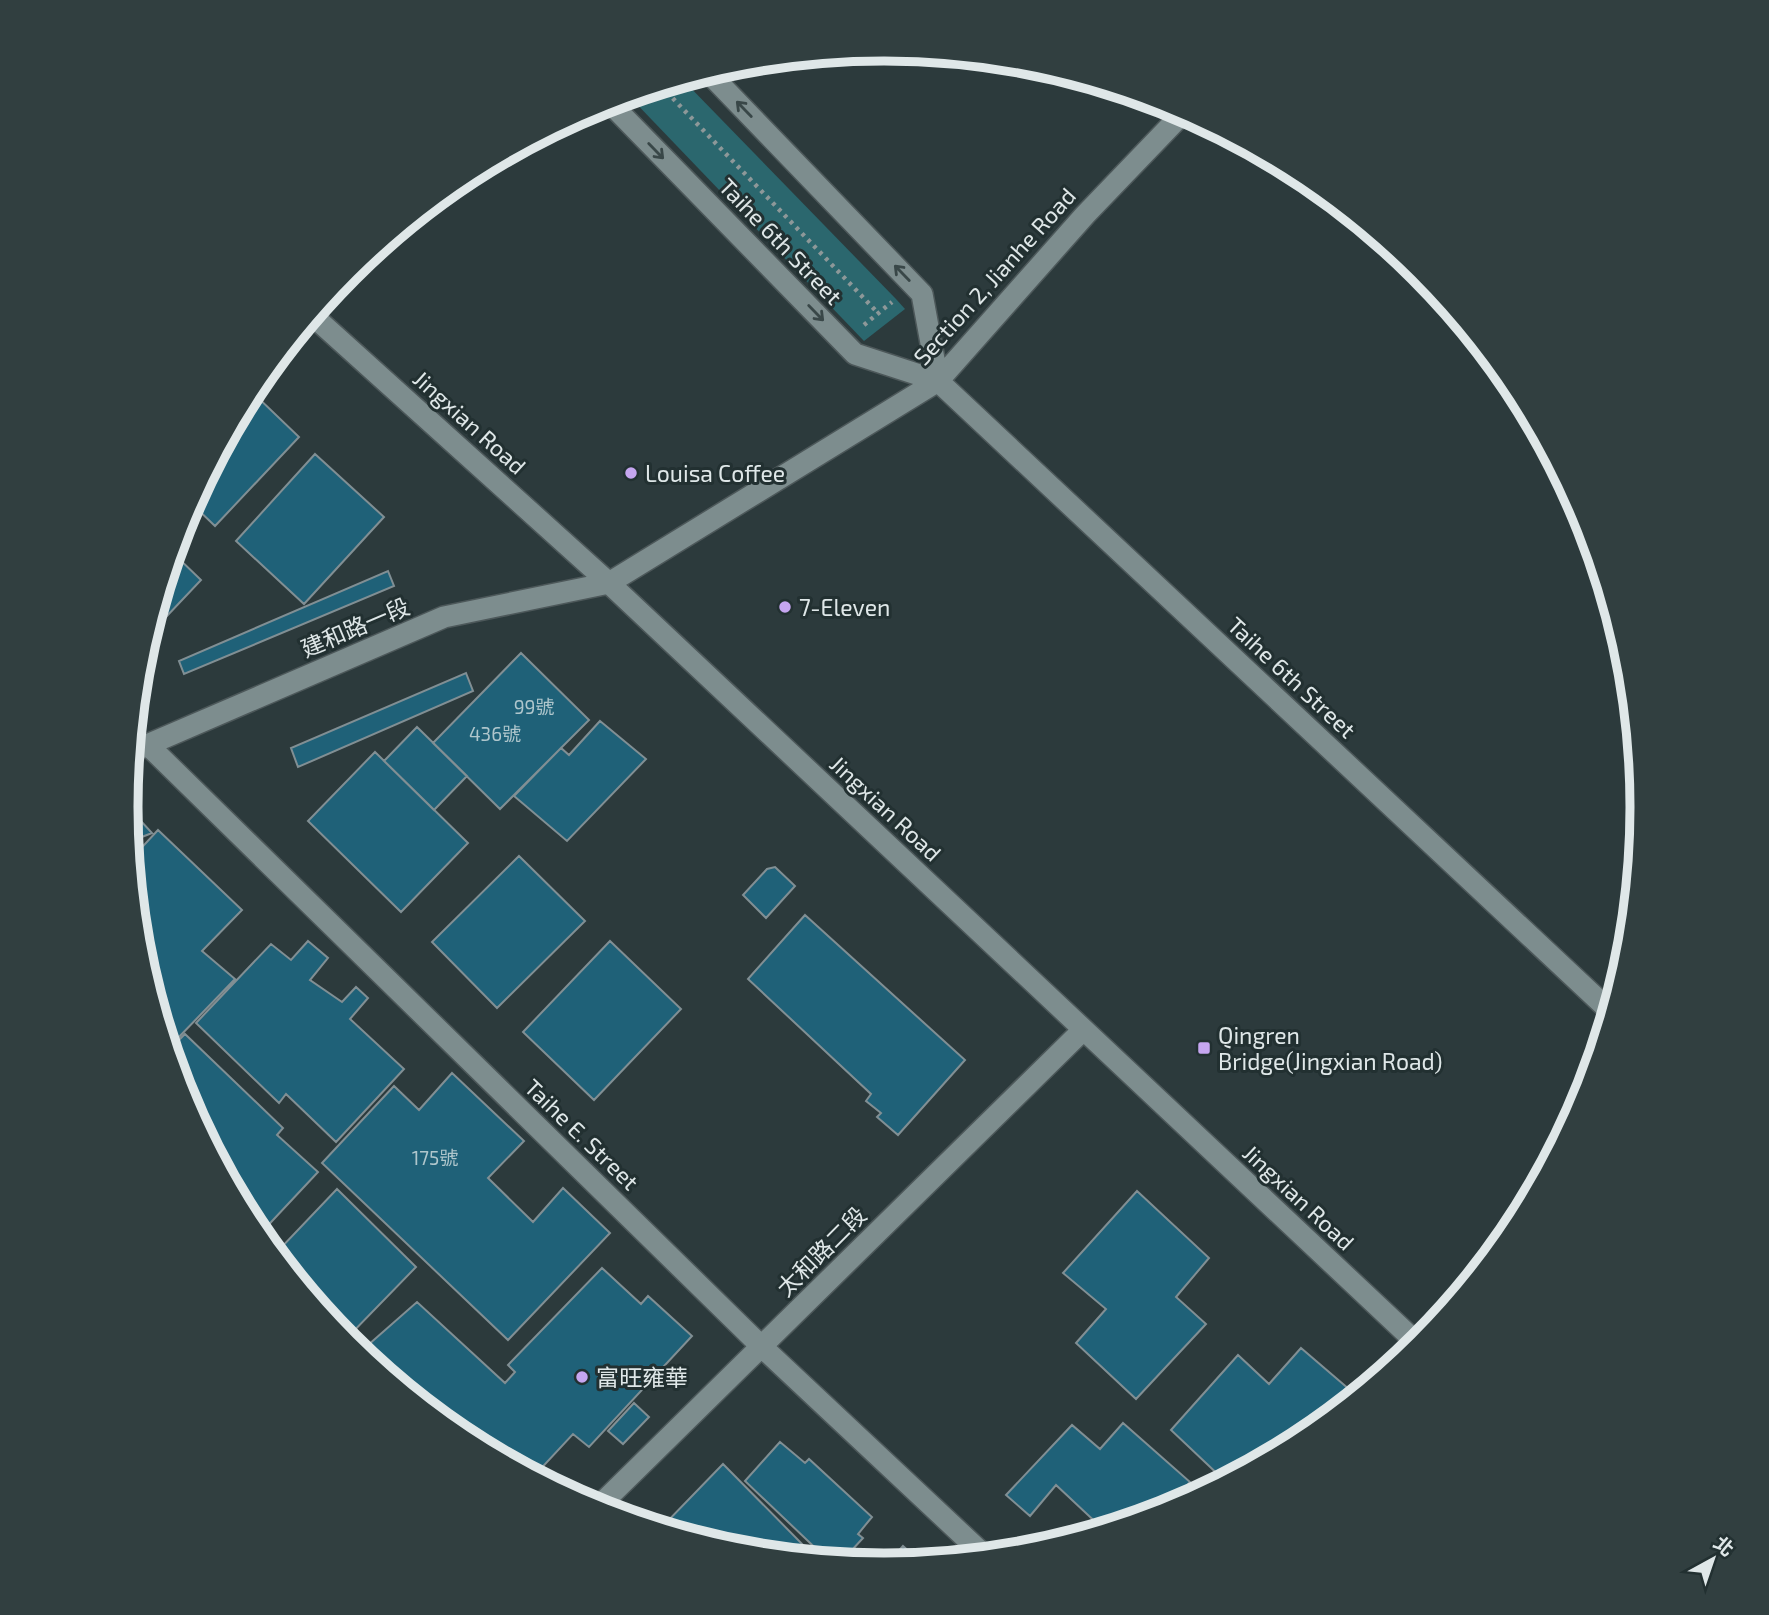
<svg xmlns="http://www.w3.org/2000/svg" width="1769" height="1615" viewBox="0 0 1769 1615" font-family="'Exo 2','Noto Sans TC',sans-serif">
<style>
.green{fill:#2b676e}
.building{fill:#1f6178;stroke:#818f94;stroke-width:2}
.lines{fill:none;stroke-linecap:round;stroke-linejoin:round}
.minor-casing{stroke:#4d585a;stroke-width:24}
.path{stroke:#8d9899;stroke-width:4.5;stroke-dasharray:3.5 5;stroke-linecap:butt}
.minor{stroke:#7d8d8e;stroke-width:21}
.oneway{stroke:#394748}
.poi-dot{fill:#c6a6f0;stroke:#223031;stroke-width:2.5}
.labels{text-anchor:middle;dominant-baseline:central;stroke-width:6;stroke-linejoin:round;paint-order:stroke}
.number-label{font-size:19px;fill:#afc6cc}
.street-label{font-size:23px;fill:#dfe7e8;stroke:#223031}
.poi-label{font-size:23px;fill:#dfe7e8;stroke:#223031;text-anchor:start}
.rim{fill:none;stroke:#dfe7e8;stroke-width:9}
</style>
<rect width="100%" height="100%" fill="#2c3a3c"/>
<!-- green -->
<path class="green" d="M683,80L896,299L905,309L864,341L629,96Z"/>
<!-- building -->
<path class="building" d="M251,391L299,437L215,526L191,503Z
M315,454L384,517L304,604L236,541Z
M173,553L201,580L148,636Z
M388,571L394,586L184,674L179,661Z
M521,653L589,720L500,809L433,743Z
M466,673L473,691L298,767L291,748Z
M600,721L646,759L567,841L514,796L561,748L569,755Z
M417,727L467,776L434,810L384,761Z
M375,752L468,843L401,912L308,821Z
M140,820L152,833L129,842L128,825Z
M158,830L242,910L202,951L235,979L177,1039L162,1025L141,955L131,859Z
M519,856L585,921L497,1008L432,942Z
M775,867L795,886L766,918L743,895L767,869Z
M805,915L965,1060L898,1135L877,1117L881,1113L866,1101L871,1094L748,979Z
M308,941L328,958L310,980L342,1002L356,987L368,998L350,1019L404,1069L336,1142L286,1094L279,1103L196,1023L271,944L291,960Z
M610,941L681,1009L594,1100L523,1032Z
M185,1034L283,1128L277,1135L318,1172L259,1235L203,1133L207,1129L194,1117L184,1097L169,1050Z
M452,1073L524,1141L488,1178L533,1222L563,1188L610,1233L508,1340L322,1163L394,1086L419,1110Z
M337,1189L416,1267L345,1340L275,1254Z
M1137,1191L1209,1258L1176,1297L1206,1324L1136,1399L1076,1343L1106,1309L1063,1273Z
M602,1268L641,1304L648,1296L692,1336L589,1447L573,1434L534,1476L463,1438L359,1353L417,1302L505,1383L515,1372L508,1365Z
M1301,1348L1357,1396L1306,1438L1266,1460L1257,1452L1238,1475L1225,1481L1171,1430L1238,1355L1269,1384Z
M634,1403L649,1417L623,1444L608,1431Z
M1123,1423L1190,1482L1165,1511L1104,1530L1056,1485L1030,1516L1006,1495L1072,1425L1100,1449Z
M780,1442L805,1463L809,1459L872,1517L858,1534L863,1538L841,1562L828,1560L745,1481Z
M723,1464L813,1555L810,1559L736,1551L661,1528Z
M903,1546L921,1562L885,1566Z"/>
<g class="lines">
<defs>
<path id="minor" d="M708,72L922,294L938,381
M609,102L855,354L938,381L1611,1012
M312,315L609,583L1419,1345
M148,745L761,1346L985,1556
M131,752L444,617L609,583L938,381L1085,215L1184,112
M596,1509L1083,1030"/>
</defs>
<!-- minor casing -->
<use href="#minor" class="minor-casing"/>
<!-- path -->
<path class="path" d="M661,86L878,313
M864,325L892,302"/>
<!-- minor -->
<use href="#minor" class="minor"/>
</g>
<!-- one-way arrows -->
<defs><path id="oneway-shaft" d="M-6 0H5M1.5-3L5.5 0L1.5 3" fill="none" stroke-width="1.6" stroke-linecap="round" stroke-linejoin="round" transform="scale(1.75)"/></defs>
<g class="oneway">
<use href="#oneway-shaft" transform="translate(744 109) rotate(-134)"/>
<use href="#oneway-shaft" transform="translate(656 151) rotate(46)"/>
<use href="#oneway-shaft" transform="translate(902 273) rotate(-134)"/>
<use href="#oneway-shaft" transform="translate(816 313) rotate(46)"/>
</g>
<!-- markers -->
<g class="poi-dot">
<circle cx="631" cy="473" r="7"/>
<circle cx="785" cy="607" r="7"/>
<rect x="1197" y="1041" width="14" height="14" rx="3.5"/>
<circle cx="582" cy="1377" r="7"/>
</g>
<g class="labels">
<!-- number labels -->
<g class="number-label">
<text x="534" y="706">99號</text>
<text x="495" y="733">436號</text>
<text x="435" y="1157">175號</text>
</g>
<!-- street labels -->
<g class="street-label">
<text transform="translate(781 241) rotate(46)">Taihe 6th Street</text>
<text transform="translate(994 276) rotate(-48)">Section 2, Jianhe Road</text>
<text transform="translate(470 422) rotate(42)">Jingxian Road</text>
<text transform="translate(355 627) rotate(-23)">建和路一段</text>
<text transform="translate(1292 677) rotate(43)">Taihe 6th Street</text>
<text transform="translate(886 808) rotate(43)">Jingxian Road</text>
<text transform="translate(582 1134) rotate(44)">Taihe E. Street</text>
<text transform="translate(1299 1197) rotate(43)">Jingxian Road</text>
<text transform="translate(821 1251) rotate(-45)">太和路二段</text>
</g>
<!-- poi labels -->
<g class="poi-label">
<text x="645" y="473">Louisa Coffee</text>
<text x="799" y="607">7-Eleven</text>
<text x="1218" y="1035">Qingren<tspan x="1218" dy="26">Bridge(Jingxian Road)</tspan></text>
<text x="596" y="1377">富旺雍華</text>
</g>
</g>
<!-- crop -->
<path d="M0 0H1769V1615H0ZM138 807a746 746 0 1 1 1492 0a746 746 0 1 1-1492 0Z" fill="#313f40" fill-rule="evenodd"/>
<path class="rim" d="M138 807a746 746 0 1 1 1492 0a746 746 0 1 1-1492 0Z"/>
<!-- north arrow -->
<g transform="translate(1713 1559) rotate(40)" stroke="#223031" stroke-width="5" paint-order="stroke">
<path d="M0-5L12 26L0 18L-12 26Z" fill="#dfe7e8"/>
<text y="-10" font-size="19" font-weight="bold" text-anchor="middle" fill="#dfe7e8">北</text>
</g>
</svg>
